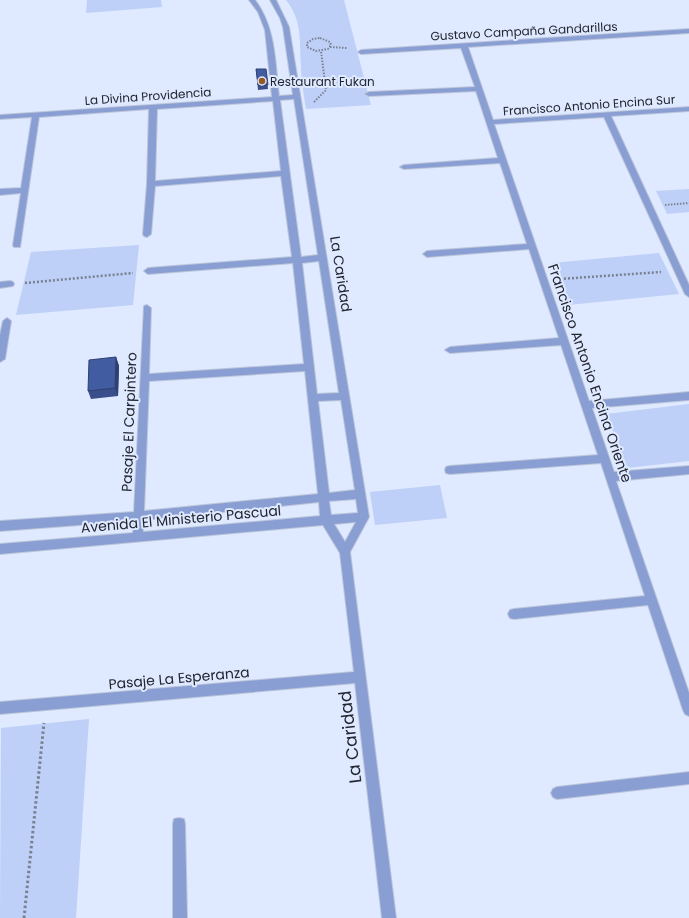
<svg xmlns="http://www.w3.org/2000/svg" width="689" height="918" viewBox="0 0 689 918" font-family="Poppins,sans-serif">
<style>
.green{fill:#bed0f8}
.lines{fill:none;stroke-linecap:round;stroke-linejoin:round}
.minor-casing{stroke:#bdc6da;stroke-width:2}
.path-far2{stroke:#798090;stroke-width:2;stroke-dasharray:1.5 1.5;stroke-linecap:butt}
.path-far1{stroke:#798090;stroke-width:2.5;stroke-dasharray:2 2;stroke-linecap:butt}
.path{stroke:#798090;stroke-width:3;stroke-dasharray:2.5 2.5;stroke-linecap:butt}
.minor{fill:#899ed2;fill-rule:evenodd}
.wall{fill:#394f8b}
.shaded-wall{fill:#2e4071}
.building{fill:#425ca2;stroke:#2e4071}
.poi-dot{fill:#985822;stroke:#dfe9ff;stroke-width:1.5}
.labels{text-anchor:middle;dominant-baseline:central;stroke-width:4;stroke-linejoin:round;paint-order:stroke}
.far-street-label{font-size:12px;fill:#222630;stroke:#dfe9ff}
.far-poi-label{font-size:12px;fill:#222630;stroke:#dfe9ff;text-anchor:start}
.street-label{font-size:14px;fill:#222630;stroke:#dfe9ff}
.near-street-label{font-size:17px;fill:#222630;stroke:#dfe9ff}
</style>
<rect width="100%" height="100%" fill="#dfe9ff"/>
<!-- green -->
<path class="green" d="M87,0H161L162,7L86,13Z
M286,0H344L371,105L306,109C304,95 301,80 301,66C299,39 303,22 286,0Z
M689,189V212L667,214L656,191Z
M139,245L133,305L16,315L31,252Z
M659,253L679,294L568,305L552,263Z
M689,404V461L627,468L606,414Z
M440,485L447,518L375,525L370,492Z
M89,719L76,918H0L1,728Z"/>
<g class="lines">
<defs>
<path id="minor" d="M249,0H255C276,28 275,62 279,96L293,95L283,27L280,18L270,0H276L289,27L369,517L350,552L396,918H382L355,683L0,714V702L354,672L340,553L323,525L0,554V544L133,533V521L0,531V521L134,512L144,306L147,305L151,308L149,374L304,364L293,263L148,274L144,271L148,268L292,257L281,176L155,186L151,234L147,237L144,236L143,234L147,184L149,109L39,117L20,247H14L13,245L21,193L0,195V189L21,188L32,117L0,119V115L272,97L265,30L258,12ZM294,99L318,255L301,257L280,100ZM273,101L281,171L155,181L157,109ZM319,261L339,393L317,394L302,263ZM305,371L318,494L144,511L149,381ZM341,400L355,490L329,493L318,401ZM356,499L358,513L331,515L329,501ZM319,502L320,516L143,532L144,520ZM356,522L345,542L334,524Z
M689,29V33L468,47L493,120L689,107V111L611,116L689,285V297L685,294L604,117L494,124L589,401L689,392V400L592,408L614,472L689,466V474L616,481L689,693V716L685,714L683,710L648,605L514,619L510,618L508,614L510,610L514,609L645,596L601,463L450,474L446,473L445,470L446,467L450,466L598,455L561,345L450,353L445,350L450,347L559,338L529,249L427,257L423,254L427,251L527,244L500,163L404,169L400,167L404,165L498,158L476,91L369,96L365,94L369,92L475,87L461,48L361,54L358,52L361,50Z
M10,281L13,282L14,284L13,286L0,288V282Z
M7,318L11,321L5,359L0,362V335L3,321Z
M689,772V784L557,799L553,797L551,793L553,789L557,787Z
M179,818L184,819L185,824L187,918H173V824L174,819Z"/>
</defs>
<!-- minor casing -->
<use href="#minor" class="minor-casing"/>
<!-- path-far2 -->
<path class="path-far2" d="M320,38L330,42L331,45L328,49L316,51L307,47V43L313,39Z
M330,47L347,48
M314,102L326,90L321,51
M665,205L689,203"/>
<!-- path-far1 -->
<path class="path-far1" d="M560,279L661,272
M25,283L133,273"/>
<!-- path -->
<path class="path" d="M24,918L44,723"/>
<!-- minor -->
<use href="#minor" class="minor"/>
</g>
<!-- wall -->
<path class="wall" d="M256,69H266L268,89L258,90Z
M116,357L119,366L118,396L91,399L88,391Z"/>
<!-- shaded-wall -->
<path class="shaded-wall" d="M116,357L119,366L118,396L115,388Z"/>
<!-- building -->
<path class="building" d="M256,69H266L268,85H258Z
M116,357L115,388L88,391L89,360Z"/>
<!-- markers -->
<circle class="poi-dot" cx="262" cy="81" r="4"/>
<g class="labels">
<!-- far-street labels -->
<g class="far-street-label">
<text transform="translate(524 31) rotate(-3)">Gustavo Campaña Gandarillas</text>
<text transform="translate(148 96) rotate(-4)">La Divina Providencia</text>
<text transform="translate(589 105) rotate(-4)">Francisco Antonio Encina Sur</text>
</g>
<!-- far-poi labels -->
<g class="far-poi-label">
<text x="270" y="81">Restaurant Fukan</text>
</g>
<!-- street labels -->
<g class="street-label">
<text transform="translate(341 274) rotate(81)">La Caridad</text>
<text transform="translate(590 373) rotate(71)">Francisco Antonio Encina Oriente</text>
<text transform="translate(129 422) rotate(-88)">Pasaje El Carpintero</text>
<text transform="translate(181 519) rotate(-5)">Avenida El Ministerio Pascual</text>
<text transform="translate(179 678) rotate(-5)">Pasaje La Esperanza</text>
</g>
<!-- near-street labels -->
<g class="near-street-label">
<text transform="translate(350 737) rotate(-97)">La Caridad</text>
</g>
</g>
</svg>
